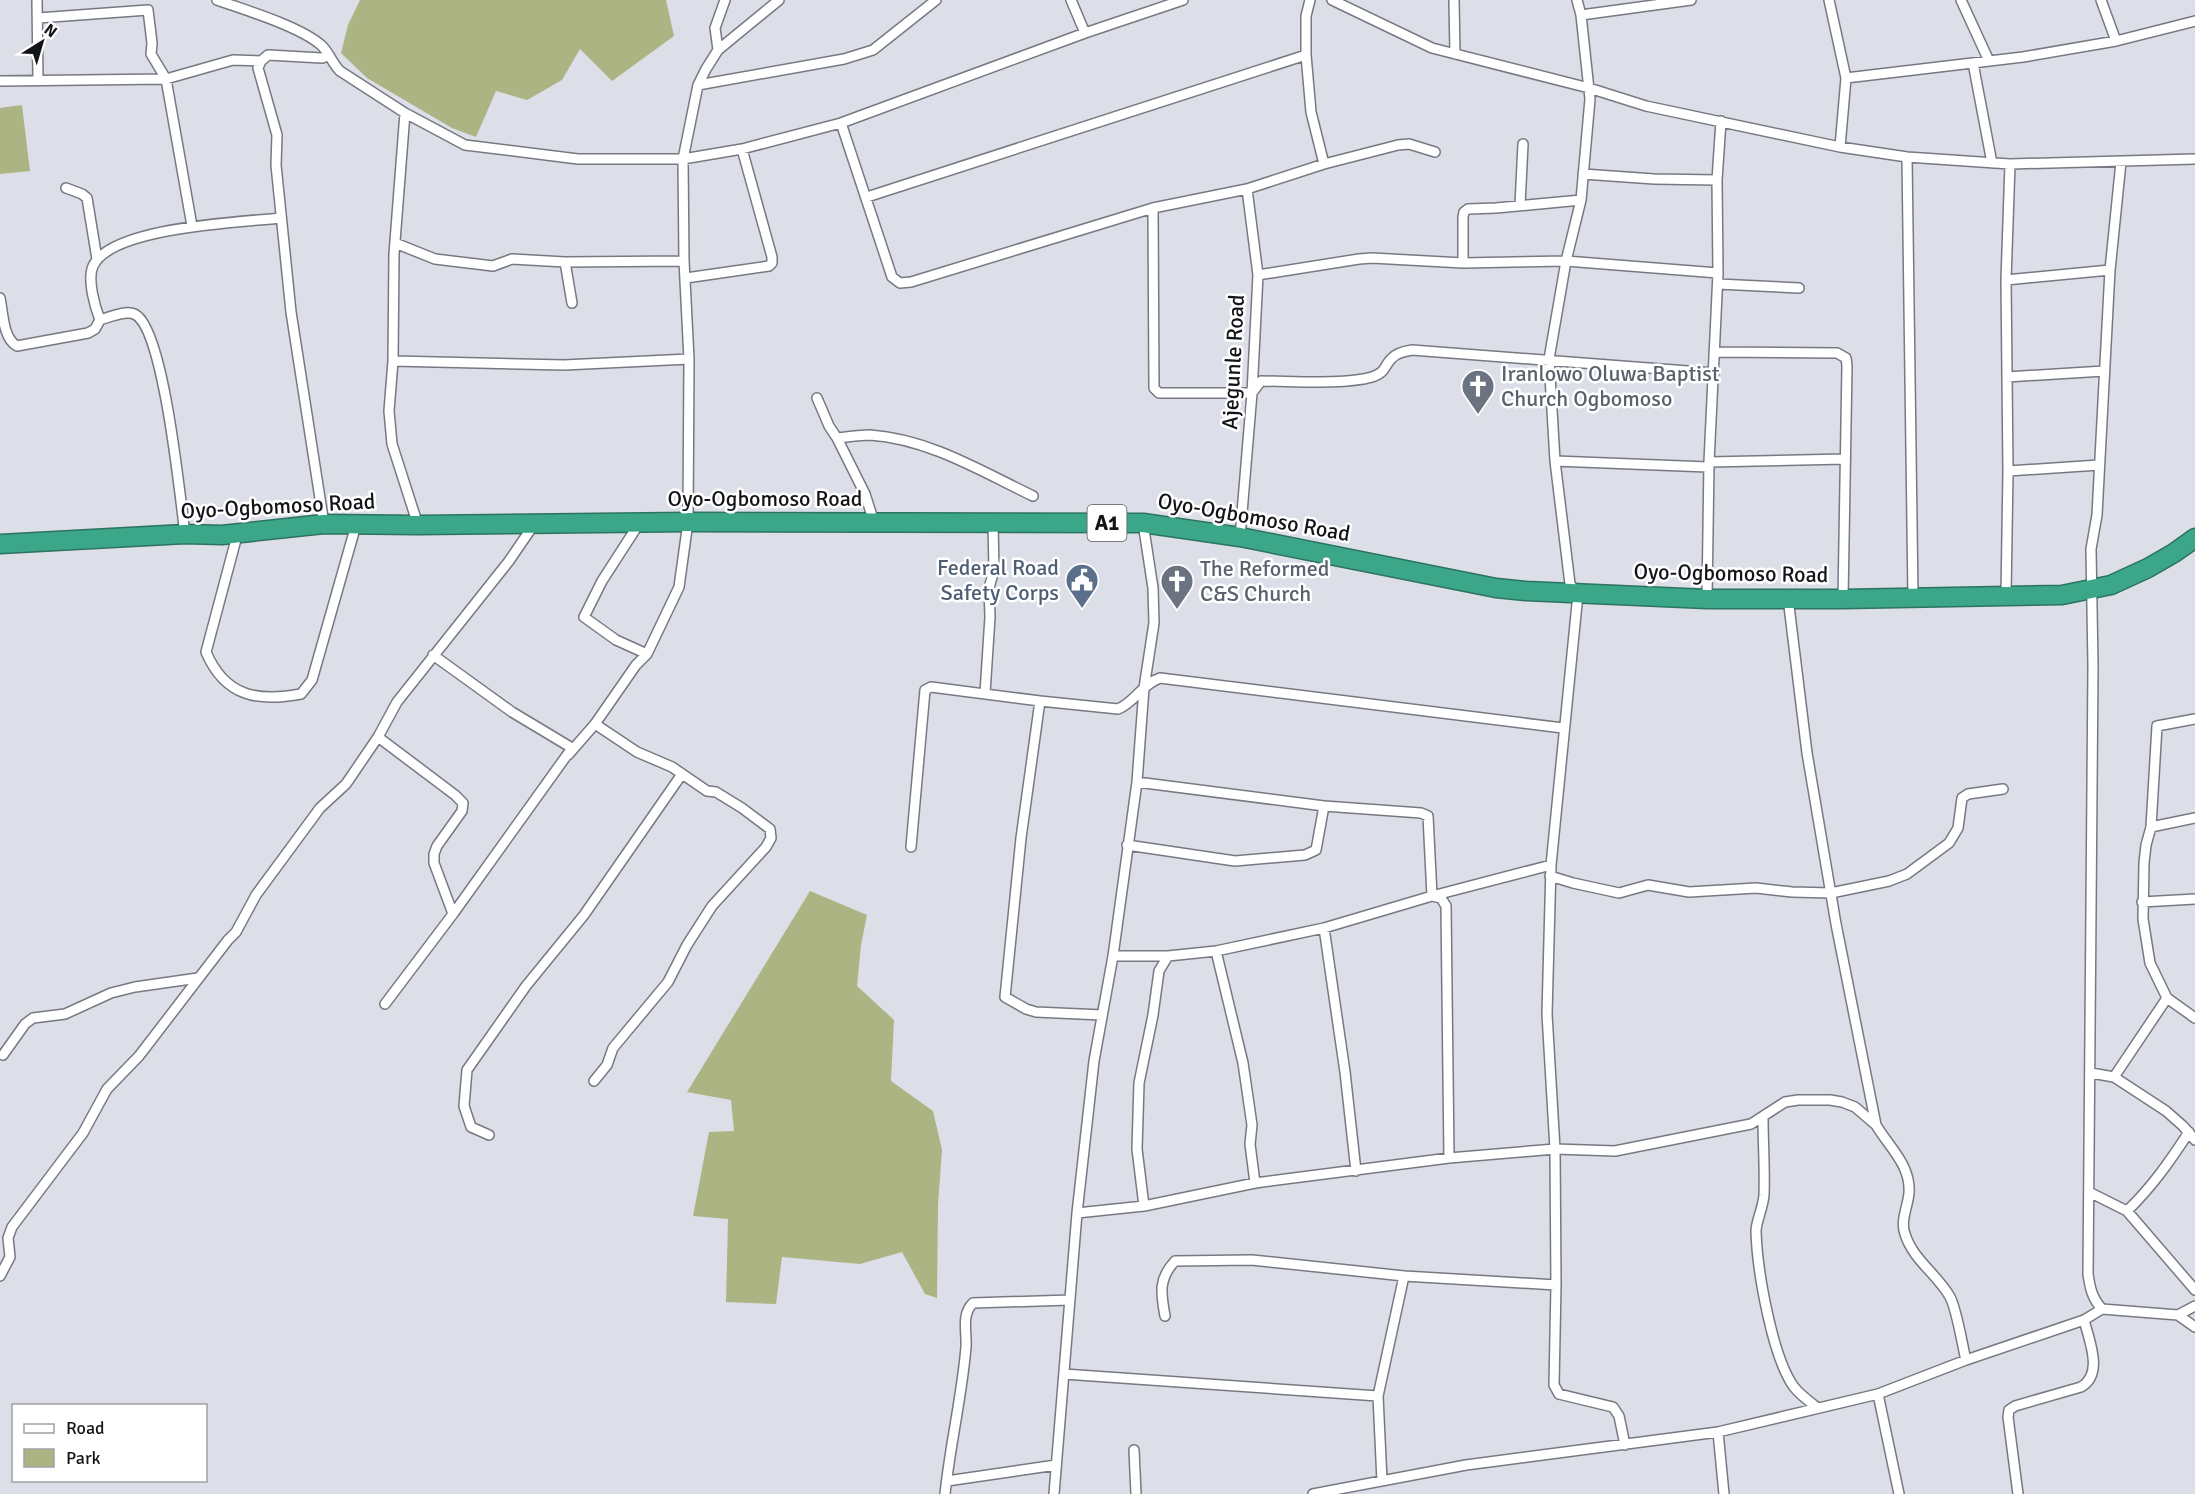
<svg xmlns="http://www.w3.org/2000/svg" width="2195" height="1494" viewBox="0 0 2195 1494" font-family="Signika,sans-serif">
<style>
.green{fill:#adb484}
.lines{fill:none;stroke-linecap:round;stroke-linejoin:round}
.street-casing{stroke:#777982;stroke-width:12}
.highway-casing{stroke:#2d7360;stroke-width:21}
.street{stroke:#fff;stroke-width:9}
.highway{stroke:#3ba688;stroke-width:18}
.labels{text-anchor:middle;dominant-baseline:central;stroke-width:5;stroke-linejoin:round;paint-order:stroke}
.shield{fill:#fff;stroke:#5a5a5d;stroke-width:1.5}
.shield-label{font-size:21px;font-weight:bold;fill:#131417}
.street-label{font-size:22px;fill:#131417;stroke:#fff}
.worship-label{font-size:22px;fill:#5b616d;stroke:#fff;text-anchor:start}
.service-label{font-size:22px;fill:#4e5e75;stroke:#fff;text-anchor:end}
</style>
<rect width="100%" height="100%" fill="#dcdee8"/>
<!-- green -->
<path class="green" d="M360,0H666L674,36L612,81L580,49L562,80L527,100L496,91L476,137L452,128L367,78L341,53L348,25Z
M22,105L30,171L0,174V108Z
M810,891L867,915L861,945L857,986L894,1020L891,1081L933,1111L942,1150L938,1205L937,1298L925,1294L902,1252L860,1264L782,1257L776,1304L726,1302L728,1219L693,1216L709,1132L734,1131L731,1100L687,1092Z"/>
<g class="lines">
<defs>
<path id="street" d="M37,0L38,80
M217,0C245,10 299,26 321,45C329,52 332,63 340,71L405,113L465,145L578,159H683L742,149L841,123L1085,33L1183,0
M1071,0L1085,33
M1310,0L1306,16V55L1311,112L1324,164
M1332,0L1432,48L1589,88L1646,106L1840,147L1907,157L2010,164L2195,159
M1454,0L1455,54
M1577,0L1581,15L1590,99L1581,200L1566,261L1549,359L1555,461L1570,584L1578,594L1551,865L1547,1014L1555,1149L1556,1285L1554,1385L1559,1394L1613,1407L1619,1416L1625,1445
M1829,0L1846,78
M1961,0L1989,61
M2101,0L2116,41
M1581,15L1691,0
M38,18L148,10L152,43L151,54L166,79L192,226
M718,50L715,28L725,0
M1973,63L1992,163
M0,81L166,79L233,60L261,61
M698,85L844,59L873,50L936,0
M405,113L394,254L393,361L389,411L392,444L418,525
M841,123L892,277L900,283L911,282L1153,208L1247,189L1324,164L1398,145L1409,144L1435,152
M1840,147L1846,78L2023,57L2116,41L2195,21
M1907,157L1913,597
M2121,162L2110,270L2097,515L2091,549L2093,666L2088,1274C2090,1288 2092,1298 2102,1309L2178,1315L2195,1327
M1583,174L1654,179L1717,180
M66,188L82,194L87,198L97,259
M867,197L1306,55
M1520,205L1523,144
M1153,208L1154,388L1159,393H1252L1261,381C1292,381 1344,385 1372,377C1386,372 1383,368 1391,359C1396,353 1405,351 1412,350L1714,373
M395,243L435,259L493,266L512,259L565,262L684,261
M565,262L572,303
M1463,263V217L1464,212L1468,209L1496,208L1581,200
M1258,275L1359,259L1372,258L1463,263L1566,261L1718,273
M686,278L769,266L772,263V257L742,149
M2006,280L2110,270
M1718,284L1799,288
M0,298C3,312 3,339 17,346L88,333L95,329L100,320
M1714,352L1837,353L1846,358L1847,366L1843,599
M393,361L564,365L689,359
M2007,377L2104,371
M817,398L829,426L837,438C848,437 859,435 870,435C929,439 981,471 1033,496
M837,438L865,494L874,522
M1555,461L1708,467L1709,462L1845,459
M2008,471L2099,465
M640,522L602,581L584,617L616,640L647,654
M324,524L291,312L276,165L277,135L258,68L261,61L268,55L322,58L328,56
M238,532L206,652C225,697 258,702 301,694L312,680L356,525
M185,534C180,497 164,332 136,315C127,309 110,317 100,320C95,307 87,280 93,266C111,227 242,222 281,218
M1240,537L1252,393L1258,275L1247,189
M2006,596L2008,471L2006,280L2010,164
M1788,598L1807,753L1836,924L1876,1125C1889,1147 1911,1165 1909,1193C1908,1206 1900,1221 1905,1234C1913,1260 1938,1275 1950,1297C1957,1310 1962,1344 1966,1360
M1707,599L1709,462L1718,273L1717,180L1721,121
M985,693L990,617L989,588L994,570L993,523
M1040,701L1021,838L1005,997L1026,1009L1036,1012L1102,1015
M2195,719L2157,726L2151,827L2146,845L2144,863L2143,919L2150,963L2167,998L2195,1018
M378,737L455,795L463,803L462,811L437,846L434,854V863L453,914
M568,755L595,724L636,665L647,654L679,587L688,522L689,359L684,261L683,159L698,85L706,69L718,50L779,0
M1137,782L1324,806L1421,813L1428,816L1432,896L1441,898L1446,906L1449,1158
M2151,827L2195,818
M1127,845L1235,861L1305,855L1316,850L1324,806
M911,847L925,690L931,687L1040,701L1118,709C1135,702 1142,684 1160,678L1563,728
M1550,876L1573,883L1619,893L1648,885L1689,892L1756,888L1792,892L1831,893L1889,881L1907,874L1949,843L1958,828L1962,798L1968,794L2003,789
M2142,902L2195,899
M1324,928L1345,1072L1356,1171
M1216,951L1243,1063L1252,1125L1250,1144L1255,1183
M1113,956H1168L1216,951L1324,928L1432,896L1551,865
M385,1004L453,914L572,748L512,712L433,655
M3,1055L25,1024L33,1018L65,1014L111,993L135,987L198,978
M2091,1073L2114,1077L2166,1111L2183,1126L2195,1140
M2114,1077L2167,998
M594,1081L607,1065L613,1048L668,982L687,945L712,906L766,847L771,838L770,829L742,808L716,792L707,791L672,767L637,752L595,724
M1763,1117C1763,1143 1765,1169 1764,1195C1763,1208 1756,1222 1756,1231C1757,1269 1772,1357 1794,1387C1800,1395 1810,1402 1818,1408
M489,1135L471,1127L464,1106L467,1070L526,986L584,915L682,774
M2091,1193L2127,1211L2195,1290
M1144,1206L1137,1149L1139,1083L1153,1015L1159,971L1168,956
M2127,1211C2152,1187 2170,1161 2189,1132
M1077,1213L1144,1206L1255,1183L1449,1158L1555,1149L1615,1151L1751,1124L1785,1102L1798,1100H1830L1842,1102L1855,1107L1876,1125
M0,1276L10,1257L8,1238L12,1227L83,1133L107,1089L139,1056L228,940L236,932L256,895L320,808L346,784L378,737L397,702L509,561L535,523
M2178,1315L2195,1306
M1165,1316C1161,1294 1158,1279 1175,1261L1252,1260L1404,1276L1556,1285
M1064,1374L1378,1396
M1878,1394L1899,1494
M1718,1432L1724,1494
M1134,1450L1136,1494
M947,1481L1056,1465
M1382,1481L1378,1396L1404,1276
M945,1494C950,1445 962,1396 966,1347C967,1331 961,1315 973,1303L1070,1300
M1054,1494L1077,1213L1094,1061L1113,956L1137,782L1144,688L1154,623L1153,588L1143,523
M1313,1494L1466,1465L1718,1432L1878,1394L1966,1360L2084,1320L2102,1309
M2018,1494L2008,1417L2009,1410L2015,1406L2081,1387C2104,1374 2089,1340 2084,1320"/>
<path id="highway" d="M0,544L185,534L222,535L324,524L418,525L688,522L1143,523L1240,537L1496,588L1526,591L1707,599H1843L2062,595L2111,585L2148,568L2174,553L2195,538"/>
</defs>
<!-- street casing -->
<use href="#street" class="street-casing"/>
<!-- highway casing -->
<use href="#highway" class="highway-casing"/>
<!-- street -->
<use href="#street" class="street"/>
<!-- highway -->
<use href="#highway" class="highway"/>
</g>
<!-- icons -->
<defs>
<symbol id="church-pin" viewBox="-11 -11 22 30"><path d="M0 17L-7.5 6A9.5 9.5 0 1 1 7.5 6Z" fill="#6b7280" stroke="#fff"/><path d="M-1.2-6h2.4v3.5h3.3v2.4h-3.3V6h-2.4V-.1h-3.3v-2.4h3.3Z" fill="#fff"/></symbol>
<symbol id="civic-pin" viewBox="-11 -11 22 30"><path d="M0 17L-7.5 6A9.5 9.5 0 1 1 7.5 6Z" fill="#5c6f8a" stroke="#fff"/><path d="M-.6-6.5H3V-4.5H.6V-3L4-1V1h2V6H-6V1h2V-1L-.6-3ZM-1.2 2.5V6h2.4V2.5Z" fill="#fff"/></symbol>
</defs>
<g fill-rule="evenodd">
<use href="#church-pin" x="1459" y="367" width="38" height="52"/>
<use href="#civic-pin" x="1063" y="561" width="38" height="52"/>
<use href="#church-pin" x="1158" y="562" width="38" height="52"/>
</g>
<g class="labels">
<!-- shield labels -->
<rect class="shield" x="1087.5" y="505" width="39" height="36" rx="4.5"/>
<g class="shield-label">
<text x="1107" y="523">A1</text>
</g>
<!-- street labels -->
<g class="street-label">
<text transform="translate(1233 362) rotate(-87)">Ajegunle Road</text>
<text x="765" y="498">Oyo-Ogbomoso Road</text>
<text transform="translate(278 506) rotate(-3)">Oyo-Ogbomoso Road</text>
<text transform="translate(1254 517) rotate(10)">Oyo-Ogbomoso Road</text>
<text transform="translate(1731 573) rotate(1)">Oyo-Ogbomoso Road</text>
</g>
<!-- worship labels -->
<g class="worship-label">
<text x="1501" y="373">Iranlowo Oluwa Baptist<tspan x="1501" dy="25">Church Ogbomoso</tspan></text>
<text x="1200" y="568">The Reformed<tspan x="1200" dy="25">C&amp;S Church</tspan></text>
</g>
<!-- service labels -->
<g class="service-label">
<text x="1059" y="567">Federal Road<tspan x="1059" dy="25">Safety Corps</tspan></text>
</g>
</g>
<!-- legend -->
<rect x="12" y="1404" width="195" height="78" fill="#ffffff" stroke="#a1a1a2" stroke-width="1.5"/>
<rect x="24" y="1424" width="30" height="9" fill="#ffffff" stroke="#a1a1a2" stroke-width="1.5"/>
<text x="66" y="1434" font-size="18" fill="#131417">Road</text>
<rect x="24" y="1449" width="30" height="18" fill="#adb484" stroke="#a1a1a2" stroke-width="1.5"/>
<text x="66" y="1464" font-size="18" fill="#131417">Park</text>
<!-- north arrow -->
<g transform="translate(42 42) rotate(37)" stroke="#ffffff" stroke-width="4.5" paint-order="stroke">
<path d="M0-4.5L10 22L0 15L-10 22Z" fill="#131417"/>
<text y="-9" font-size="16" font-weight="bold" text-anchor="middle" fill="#131417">N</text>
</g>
</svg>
